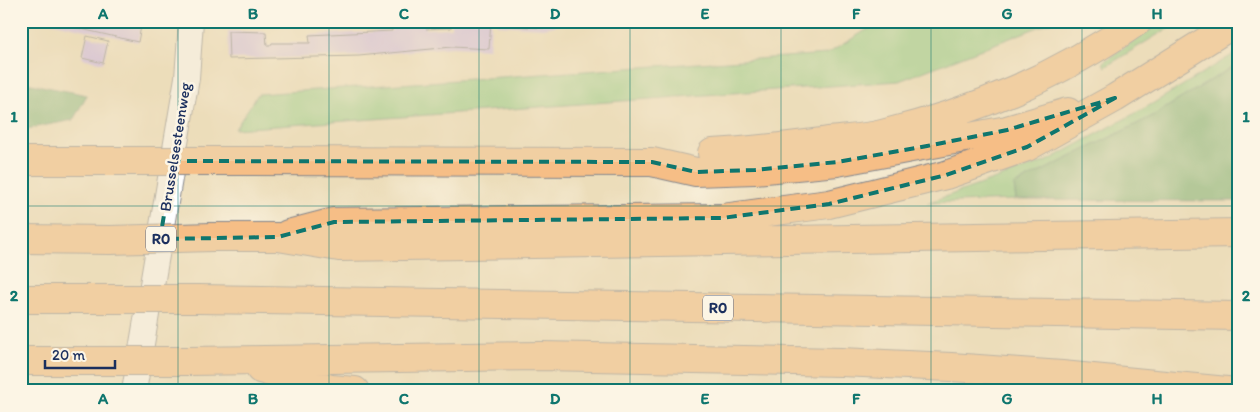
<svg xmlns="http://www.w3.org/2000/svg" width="1260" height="412" viewBox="0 0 1260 412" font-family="Itim,sans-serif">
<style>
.green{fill:#8ccd85;stroke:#547e72}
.forest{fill:#71b072;stroke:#467068}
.building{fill:#c8b3ef}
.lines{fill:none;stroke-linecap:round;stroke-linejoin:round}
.minor-casing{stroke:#84868c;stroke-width:26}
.highway-casing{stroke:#84868c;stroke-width:30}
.minor{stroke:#fff;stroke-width:24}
.highway{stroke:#f6be86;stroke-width:28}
.highway-bridge-casing{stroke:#84868c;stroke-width:30;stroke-linecap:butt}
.highway-bridge{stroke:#f6be86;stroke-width:28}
.marked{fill:none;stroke:#0f766e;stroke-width:4;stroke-dasharray:10 6;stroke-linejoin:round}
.grid{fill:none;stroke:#0f766e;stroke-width:1;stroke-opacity:0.55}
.labels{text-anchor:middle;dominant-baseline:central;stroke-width:5;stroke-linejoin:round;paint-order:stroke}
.shield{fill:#fcf5e5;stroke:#5e6a86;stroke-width:1}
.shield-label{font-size:15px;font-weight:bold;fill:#1b2f5e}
.street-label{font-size:16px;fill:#1b2f5e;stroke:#fcf5e5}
.neatline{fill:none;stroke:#0f766e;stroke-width:2}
.grid-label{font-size:16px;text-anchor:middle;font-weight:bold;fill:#0f766e}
</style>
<rect width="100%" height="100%" fill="#fcf5e5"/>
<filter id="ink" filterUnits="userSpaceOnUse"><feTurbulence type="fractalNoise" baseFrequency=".02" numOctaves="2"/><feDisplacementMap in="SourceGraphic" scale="10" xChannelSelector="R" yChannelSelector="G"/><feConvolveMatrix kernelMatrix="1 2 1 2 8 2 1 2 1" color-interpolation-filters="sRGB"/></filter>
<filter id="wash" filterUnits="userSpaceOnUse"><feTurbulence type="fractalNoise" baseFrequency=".0096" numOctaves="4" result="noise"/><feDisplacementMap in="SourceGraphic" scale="20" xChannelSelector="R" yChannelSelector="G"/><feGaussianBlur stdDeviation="1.12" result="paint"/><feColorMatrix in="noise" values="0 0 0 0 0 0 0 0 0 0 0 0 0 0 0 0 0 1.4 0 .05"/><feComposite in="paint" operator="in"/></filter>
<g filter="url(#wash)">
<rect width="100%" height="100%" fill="#ecddba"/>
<!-- green -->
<path class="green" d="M881,21H1054L899,81L235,129L258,94L827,54Z
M1162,21H1180L1105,67L1103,62Z
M1239,51V63L1149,118L1014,185L1016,200L927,203L1047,161L1152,104Z"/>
<!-- forest -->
<path class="forest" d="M1239,63V201L1016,200L1014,185L1149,118Z
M21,82L87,95L73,120L21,130Z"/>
<g id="blocks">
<!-- building -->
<path class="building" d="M46,21H142L138,42Z
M392,21H426V29L451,28V21H491L489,49L452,47L359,56L229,59L228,31L266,32L267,46H270L272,43H310L309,35L392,31Z
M497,21H566V24L543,28L497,25Z
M87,36L108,41L103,63L82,58Z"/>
</g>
</g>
<g filter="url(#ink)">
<use href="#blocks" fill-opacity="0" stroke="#84868c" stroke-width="1"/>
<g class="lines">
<defs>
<path id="minor" d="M134,391L187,78L191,21"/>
<path id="highway" d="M712,153C752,151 790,146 829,141C847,139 865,138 882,134C976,111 1059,76 1138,21
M21,161H124
M224,161L652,162L696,172L755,170L837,162L1007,130L1068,112
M288,234L334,222L722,218L829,204L946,175L1027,147L1115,98L1238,21
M212,237H278L339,247L1239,233
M21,239L110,240
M21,299H99
M198,299L1239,316
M21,361H88
M189,361L541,356L841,362L951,367L1062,375L1227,391
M260,369L331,389L355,391"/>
</defs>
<!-- minor casing -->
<use href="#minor" class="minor-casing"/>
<!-- highway casing -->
<use href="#highway" class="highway-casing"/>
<!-- minor -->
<use href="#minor" class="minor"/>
<!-- highway -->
<use href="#highway" class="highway"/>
<defs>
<path id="highway-bridge" d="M124,161H224
M110,240L212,237
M99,299H198
M88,361H189"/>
</defs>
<!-- highway-bridge casing -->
<use href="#highway-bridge" class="highway-bridge-casing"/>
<!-- highway-bridge -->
<use href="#highway-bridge" class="highway-bridge"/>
</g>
</g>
<!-- marked area -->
<path d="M0 0H1260V412H0ZM1115,98L1027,147L946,175L829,204L722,218L334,222L278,237L160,239L173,161L652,162L696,172L755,170L837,162L927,146L1007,130Z" fill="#ecddba" fill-opacity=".55" fill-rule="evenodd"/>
<path class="marked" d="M1115,98L1027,147L946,175L829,204L722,218L334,222L278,237L160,239L173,161L652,162L696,172L755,170L837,162L927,146L1007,130Z"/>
<!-- grid -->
<path class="grid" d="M178,21V391M329,21V391M479,21V391M630,21V391M781,21V391M931,21V391M1082,21V391M21,206H1239"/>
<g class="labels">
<!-- shield labels -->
<g class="shield">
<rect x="146" y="226.5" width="30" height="25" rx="4"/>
<rect x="703" y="295.5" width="30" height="25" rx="4"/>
</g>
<g class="shield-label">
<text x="161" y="239">R0</text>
<text x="718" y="308">R0</text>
</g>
<!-- street labels -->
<g class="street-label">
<text transform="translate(175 147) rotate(-81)">Brusselsesteenweg</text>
</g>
</g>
<!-- margin -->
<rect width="1260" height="412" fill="none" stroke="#fcf5e5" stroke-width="55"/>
<!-- scale -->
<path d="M45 360v8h70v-8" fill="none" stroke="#1b2f5e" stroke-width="2.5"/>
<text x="52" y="360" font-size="15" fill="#1b2f5e" stroke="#fcf5e5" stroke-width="4" paint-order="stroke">20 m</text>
<rect x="28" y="28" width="1204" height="356" class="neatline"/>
<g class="grid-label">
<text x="103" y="19">A</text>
<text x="253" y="19">B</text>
<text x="404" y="19">C</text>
<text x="555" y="19">D</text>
<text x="705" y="19">E</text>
<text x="856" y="19">F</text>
<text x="1007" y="19">G</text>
<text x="1157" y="19">H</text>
<text x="14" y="122">1</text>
<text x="1246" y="122">1</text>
<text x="14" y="301">2</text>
<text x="1246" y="301">2</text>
<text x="103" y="404">A</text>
<text x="253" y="404">B</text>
<text x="404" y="404">C</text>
<text x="555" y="404">D</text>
<text x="705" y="404">E</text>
<text x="856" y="404">F</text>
<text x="1007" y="404">G</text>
<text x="1157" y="404">H</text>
</g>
</svg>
